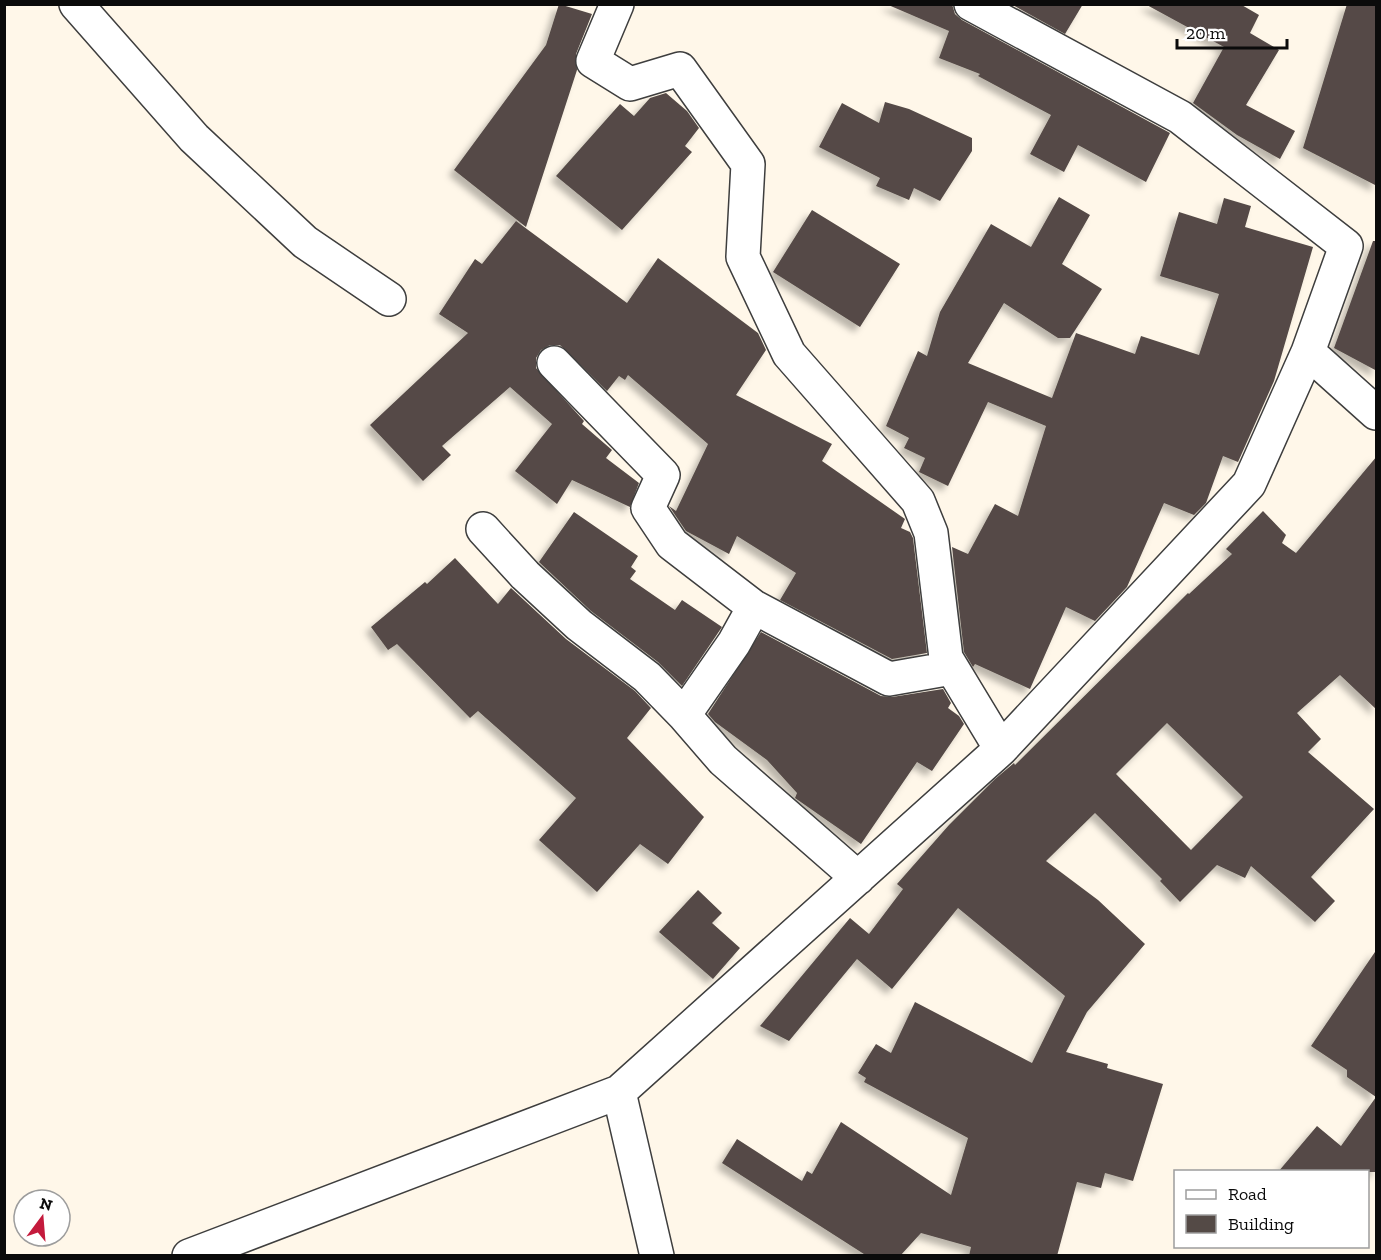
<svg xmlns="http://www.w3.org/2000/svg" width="1381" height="1260" viewBox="0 0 1381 1260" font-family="'Zilla Slab',serif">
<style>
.building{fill:#544a46;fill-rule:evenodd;filter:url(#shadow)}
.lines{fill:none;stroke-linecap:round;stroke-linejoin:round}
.minor-casing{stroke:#3e3e3e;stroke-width:36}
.minor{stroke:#fff;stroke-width:33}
</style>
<defs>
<filter id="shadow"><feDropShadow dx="-5.5" dy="5.5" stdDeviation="3" flood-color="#0004"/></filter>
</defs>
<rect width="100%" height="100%" fill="#fff7e9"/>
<!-- building -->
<path class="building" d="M559,4L592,14L576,54L577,70L526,227L454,170L546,45Z
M886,4H952L955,14L962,20L1170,133L1146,182L1078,145L1064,172L1030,154L1051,115L978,76L980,74L939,58L949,31Z
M1011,4H1083L1065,34Z
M1145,4H1240L1259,15L1250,33L1279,50L1246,105L1295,131L1280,159L1237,135L1193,103L1224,47Z
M1347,4H1377V186L1303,148Z
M666,93L687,111L699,128L685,146L692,152L622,230L556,176L620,104L634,116L650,98Z
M885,102L909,109L972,138V151L940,201L914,188L909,200L876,186L880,178L819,147L842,103L879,123Z
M1059,197L1090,215L1062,264L1102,289L1070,338H1058L1004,303L968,363L1052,398L1076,333L1135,354L1141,336L1199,355L1219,294L1160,276L1179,212L1217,224L1224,198L1251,206L1245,227L1313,247L1274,381L1238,462L1223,456L1206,503L1194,515L1164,503L1127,587L1095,621L1066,607L1030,689L975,664L973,667L964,652L952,547L968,554L995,504L1018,516L1046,426L988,402L948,486L919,472L925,458L904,448L909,438L886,426L918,351L927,356L940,312L991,224L1031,247Z
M812,210L900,264L860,327L773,272Z
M516,221L627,303L658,258L758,333L766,350L736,395L832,444L822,461L905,519L901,528L910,532L913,538L927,653L892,659L780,600L796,573L737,536L729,554L686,531L669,506L676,511L708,444L628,375L625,380L619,376L607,391L560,345H550L541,350L536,358V368L584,421L582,424L612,450L606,458L639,483L630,507L572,480L557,504L515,471L552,424L510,387L442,446L451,455L423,481L370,425L468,333L439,314L475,259L482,264Z
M1373,241H1377V371L1334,348Z
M1377,456V710L1340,675L1297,713L1321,739L1308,752L1374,809L1311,877L1335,901L1315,922L1251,866L1245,878L1217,865L1180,902L1160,881L1162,879L1095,813L1046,861L1098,900L1145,944L1087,1012L1066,1052L1108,1064L1107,1068L1163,1084L1133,1181L1105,1173L1101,1188L1077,1182L1057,1256H969L971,1247L921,1233L900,1256H867L722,1163L737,1139L802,1181L807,1171L812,1174L841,1122L951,1195L968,1138L864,1082L866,1078L858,1073L876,1044L891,1053L915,1002L1032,1063L1065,996L958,908L892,989L857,959L789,1041L760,1026L850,918L869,934L903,889L897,884L949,825L995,779L1014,763L1015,765L1188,593L1189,594L1232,554L1226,549L1263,511L1286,535L1282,543L1296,553ZM1167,723L1243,797L1191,850L1116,774Z
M574,512L638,556L631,567L636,571L630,579L675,610L682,600L722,627L682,686L658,662L591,611L539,562Z
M455,558L498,604L511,588L566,639L635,691L651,708L627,738L704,817L668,864L640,844L597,892L539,840L576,798L478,711L470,718L397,644L388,650L371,627L425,582L427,584Z
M761,632L881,696L892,697L943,689L951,703L948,708L959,716L964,724L932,771L917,762L861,844L795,798L797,793L767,760L715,722L708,714Z
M698,890L722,913L712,923L740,948L713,979L659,932Z
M1377,949V1172H1278L1317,1126L1341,1146L1376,1097L1347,1077V1070L1311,1046Z"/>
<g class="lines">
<defs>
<path id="minor" d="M76,4L194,138L305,242L389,299
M617,4L593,61L630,84L680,69L748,164L743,257L789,354L918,501L931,533L946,658L1001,749
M971,4L1180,117L1346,246L1308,352L1376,413
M554,363L663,475L648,508L672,544L754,607
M483,529L525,575L579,625L647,677L684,715
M858,878L723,760L684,715L734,643L754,607L889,679L952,668
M619,1092L1001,749L1249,484L1308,352
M189,1256L619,1092L657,1256"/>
</defs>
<!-- minor casing -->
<use href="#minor" class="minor-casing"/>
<!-- minor -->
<use href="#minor" class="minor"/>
</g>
<!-- border -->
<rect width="1381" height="1260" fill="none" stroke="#0b0b0b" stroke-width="12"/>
<!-- legend -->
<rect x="1174" y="1170" width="195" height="78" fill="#ffffff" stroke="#9d9d9d" stroke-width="1.5"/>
<rect x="1186" y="1190" width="30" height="9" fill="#ffffff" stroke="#9d9d9d" stroke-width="1.5"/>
<text x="1228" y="1200" font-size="18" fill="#0b0b0b">Road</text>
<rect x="1186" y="1215" width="30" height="18" fill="#544a46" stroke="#9d9d9d" stroke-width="1.5"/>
<text x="1228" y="1230" font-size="18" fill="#0b0b0b">Building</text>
<!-- north arrow -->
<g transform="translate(42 1218) rotate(16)"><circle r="28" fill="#ffffff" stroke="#9d9d9d" stroke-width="1.5"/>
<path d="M0-4.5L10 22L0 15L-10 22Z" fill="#c41a3c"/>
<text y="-9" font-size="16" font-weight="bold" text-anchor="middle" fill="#0b0b0b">N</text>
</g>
<!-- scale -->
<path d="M1177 39v9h110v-9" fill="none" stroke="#0b0b0b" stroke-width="3"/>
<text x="1186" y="39" font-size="18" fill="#0b0b0b" stroke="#ffffff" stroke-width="4.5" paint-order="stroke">20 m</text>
</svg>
